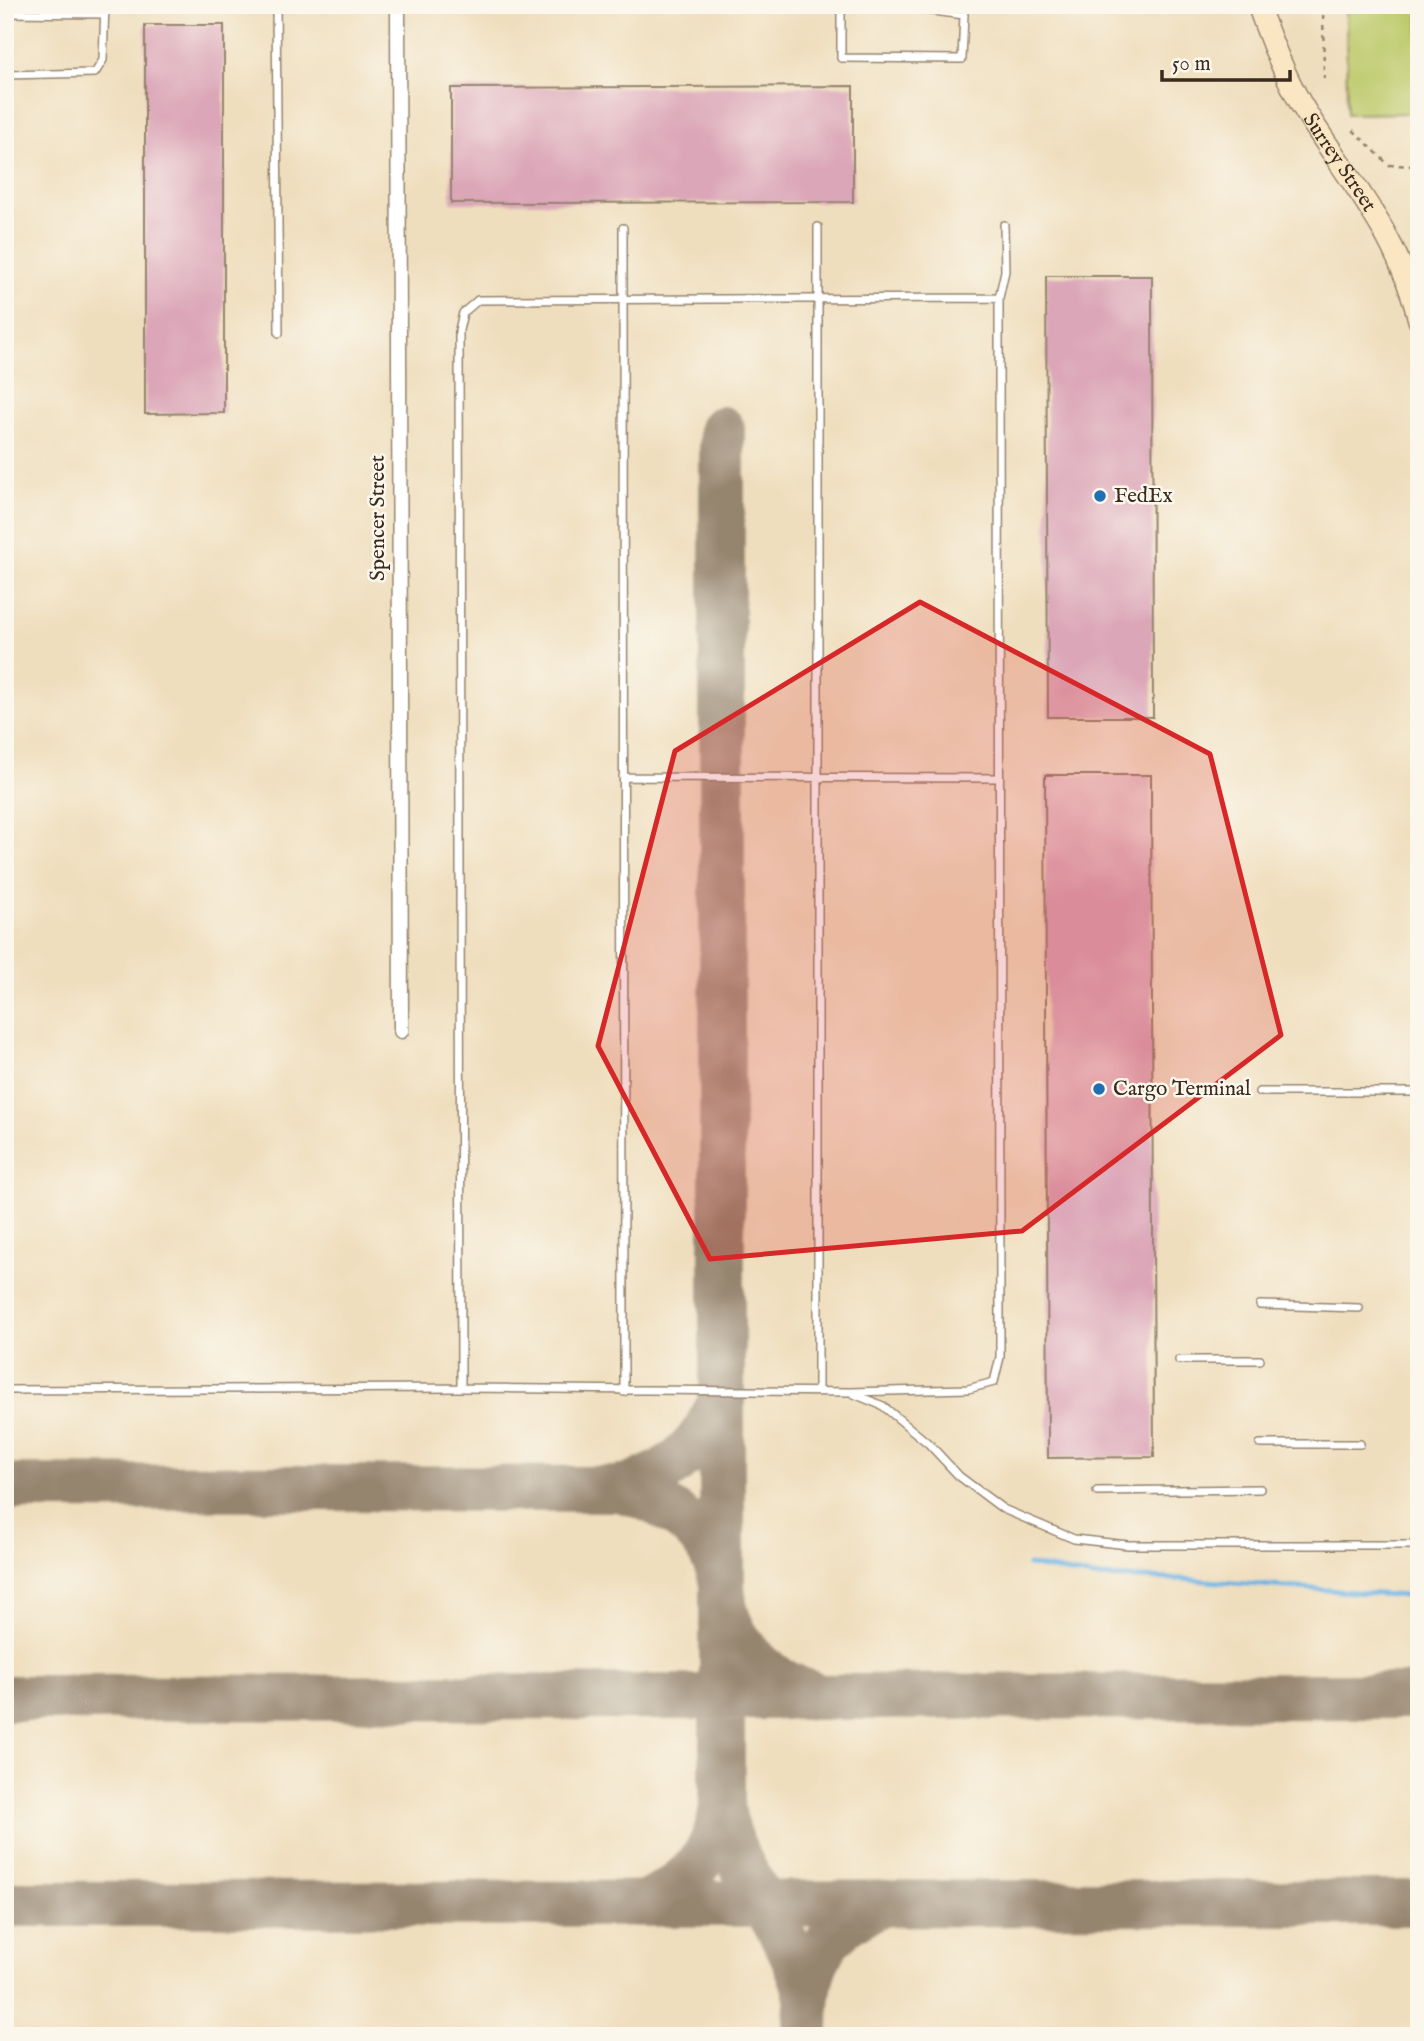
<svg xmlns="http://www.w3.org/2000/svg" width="1424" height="2041" viewBox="0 0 1424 2041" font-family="'IM FELL English',serif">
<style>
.green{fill:#becb6d;stroke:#7c7a46;stroke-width:2}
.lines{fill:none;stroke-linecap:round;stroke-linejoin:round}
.stream{stroke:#6cb3e3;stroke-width:5}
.taxiway{stroke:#95846e;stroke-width:46}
.building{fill:#dba6b8}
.lane-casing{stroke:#95846e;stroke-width:10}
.street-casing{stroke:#95846e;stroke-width:17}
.secondary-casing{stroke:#95846e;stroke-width:24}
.path{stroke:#95846e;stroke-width:2.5;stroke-dasharray:5 5;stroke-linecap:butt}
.lane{stroke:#fff;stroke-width:7}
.street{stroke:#fff;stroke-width:14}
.secondary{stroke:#fbe6c4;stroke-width:21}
.marked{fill:#d62828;fill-opacity:0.2;stroke:#d62828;stroke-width:5;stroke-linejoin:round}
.poi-dot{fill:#1f6fb2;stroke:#fbf7ec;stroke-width:2.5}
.labels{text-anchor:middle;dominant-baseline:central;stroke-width:5;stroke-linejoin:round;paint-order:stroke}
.street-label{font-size:21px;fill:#3b2a1e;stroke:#fbf7ec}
.poi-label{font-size:21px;fill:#3b2a1e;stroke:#fbf7ec;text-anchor:start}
</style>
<rect width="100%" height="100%" fill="#fbf7ec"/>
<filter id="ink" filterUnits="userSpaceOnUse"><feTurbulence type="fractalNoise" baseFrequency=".0143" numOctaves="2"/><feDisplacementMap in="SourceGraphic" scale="14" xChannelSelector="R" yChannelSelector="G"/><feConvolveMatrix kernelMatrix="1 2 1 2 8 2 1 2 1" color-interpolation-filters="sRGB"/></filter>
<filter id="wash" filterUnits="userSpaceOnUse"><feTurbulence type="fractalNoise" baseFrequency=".00686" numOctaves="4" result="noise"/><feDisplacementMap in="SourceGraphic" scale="28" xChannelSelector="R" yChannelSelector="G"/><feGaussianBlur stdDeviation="1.57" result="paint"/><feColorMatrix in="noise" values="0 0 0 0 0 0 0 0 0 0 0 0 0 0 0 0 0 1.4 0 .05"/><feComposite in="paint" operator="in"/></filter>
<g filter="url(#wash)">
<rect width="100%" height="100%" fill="#efdebd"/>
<!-- green -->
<path class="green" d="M1346,5H1419V113L1347,114Z"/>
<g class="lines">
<!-- stream -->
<path class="stream" d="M1028,1565L1093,1577L1181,1579L1419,1597"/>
<!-- taxiway -->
<path class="taxiway" d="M722,429V1806C731,1875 791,1926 806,1993
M5,1487L618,1489C663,1500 707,1528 720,1575C724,1590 722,1607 729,1622C743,1657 776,1683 812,1694
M618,1489C653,1479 682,1465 703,1434C710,1423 715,1411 722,1400
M5,1698L1419,1696
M644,1903C689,1884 716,1854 722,1806
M5,1904L1419,1903
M806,2036C806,1967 817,1929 885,1903"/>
</g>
<g id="blocks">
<!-- building -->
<path class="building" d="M145,25H224V413L145,414Z
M853,86V202L451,203V88Z
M1046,276H1152L1153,717H1048Z
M1045,775H1151L1154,1457L1048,1458Z"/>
</g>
</g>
<g filter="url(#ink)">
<use href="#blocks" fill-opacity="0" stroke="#95846e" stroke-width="2"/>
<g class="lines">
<defs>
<path id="lane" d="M276,5L279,333
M841,5V58L962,59L964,15L887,5
M5,13L105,14
M5,75L95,73L103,60L105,5
M818,227V1392
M623,228L624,1392
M623,777L999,778
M1259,1092H1419
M1260,1305L1359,1308
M1179,1360H1260
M461,1388L459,330L463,313L478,300L999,298
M5,1390L461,1388L851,1392L968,1389L994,1382L1000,1357L999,298L1005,271L1004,225
M854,1394L883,1406L929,1444L959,1476L1003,1509L1074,1539L1128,1545H1419
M1260,1444H1360
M1097,1491L1260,1489"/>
<path id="street" d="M398,5L401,1031"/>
<g id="secondary">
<path id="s1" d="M1258,5C1270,39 1283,72 1301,104C1346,179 1397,229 1419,320"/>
</g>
</defs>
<!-- lane casing -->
<use href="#lane" class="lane-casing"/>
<!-- street casing -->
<use href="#street" class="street-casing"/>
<!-- secondary casing -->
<use href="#secondary" class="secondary-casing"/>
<!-- path -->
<path class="path" d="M1323,5L1324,78
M1353,130L1389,165L1419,166"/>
<!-- lane -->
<use href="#lane" class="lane"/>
<!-- street -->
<use href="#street" class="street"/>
<!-- secondary -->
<use href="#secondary" class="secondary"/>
</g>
</g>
<!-- marked area -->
<path class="marked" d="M920,602L1210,754L1281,1035L1022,1231L710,1259L598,1046L675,751Z"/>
<!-- markers -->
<g class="poi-dot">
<circle cx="1100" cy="496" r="7"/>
<circle cx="1099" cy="1089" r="7"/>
</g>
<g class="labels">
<!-- street labels -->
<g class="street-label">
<text stroke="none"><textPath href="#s1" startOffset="178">Surrey Street</textPath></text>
<text transform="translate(378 518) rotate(-90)">Spencer Street</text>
</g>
<!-- poi labels -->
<g class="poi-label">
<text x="1114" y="496">FedEx</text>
<text x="1113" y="1089">Cargo Terminal</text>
</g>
</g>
<!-- margin -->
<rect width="1424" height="2041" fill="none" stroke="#fbf7ec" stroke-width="28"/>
<!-- scale -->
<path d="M1162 70v10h128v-10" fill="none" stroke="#3b2a1e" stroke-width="3.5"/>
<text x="1172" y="70" font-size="21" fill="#3b2a1e" stroke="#fbf7ec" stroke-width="5" paint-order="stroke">50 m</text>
</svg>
